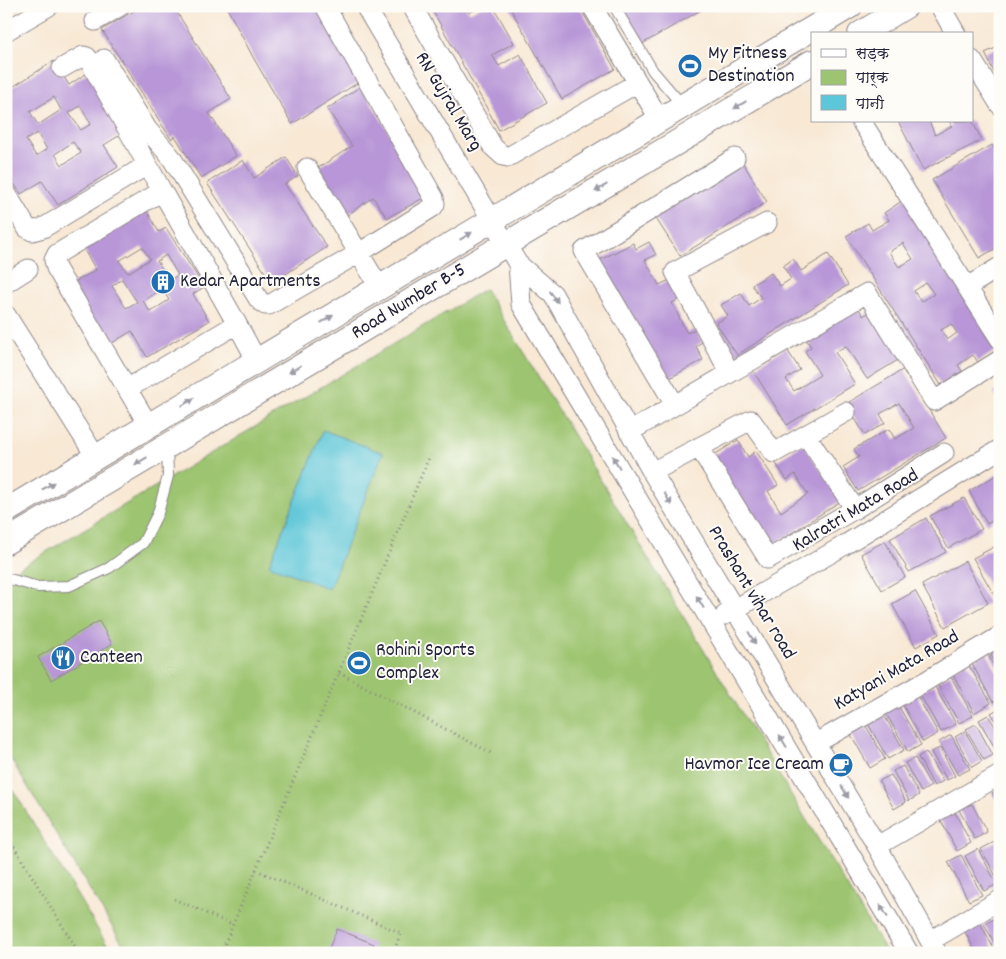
<svg xmlns="http://www.w3.org/2000/svg" width="1006" height="959" viewBox="0 0 1006 959" font-family="Dekko,'Playpen Sans Deva',sans-serif">
<style>
.green{fill:#9dc470;stroke:#607356}
.water{fill:#5dc6d8;stroke:#40748a}
.building{fill:#b896d7;fill-rule:evenodd}
.lines{fill:none;stroke-linecap:round;stroke-linejoin:round}
.service-casing{stroke:#8d8588;stroke-width:12}
.minor-casing{stroke:#8d8588;stroke-width:21}
.tertiary-casing{stroke:#8d8588;stroke-width:26}
.path{stroke:#8d8588;stroke-width:3;stroke-dasharray:1 4;stroke-linecap:butt}
.service{stroke:#fff;stroke-width:10}
.minor{stroke:#fff;stroke-width:19}
.tertiary{stroke:#fff;stroke-width:24}
.oneway{fill:#9c9ca7}
.labels{text-anchor:middle;dominant-baseline:central;stroke-width:4;stroke-linejoin:round;paint-order:stroke}
.poi-label{font-size:20px;fill:#22223b;stroke:#fdfcf7;text-anchor:start}
.street-label{font-size:20px;fill:#22223b;stroke:#fdfcf7}
</style>
<rect width="100%" height="100%" fill="#fdfcf7"/>
<filter id="ink" filterUnits="userSpaceOnUse"><feTurbulence type="fractalNoise" baseFrequency=".02" numOctaves="2"/><feDisplacementMap in="SourceGraphic" scale="10" xChannelSelector="R" yChannelSelector="G"/><feConvolveMatrix kernelMatrix="1 2 1 2 8 2 1 2 1" color-interpolation-filters="sRGB"/></filter>
<filter id="wash" filterUnits="userSpaceOnUse"><feTurbulence type="fractalNoise" baseFrequency=".0096" numOctaves="4" result="noise"/><feDisplacementMap in="SourceGraphic" scale="20" xChannelSelector="R" yChannelSelector="G"/><feGaussianBlur stdDeviation="1.12" result="paint"/><feColorMatrix in="noise" values="0 0 0 0 0 0 0 0 0 0 0 0 0 0 0 0 0 1.4 0 .05"/><feComposite in="paint" operator="in"/></filter>
<g filter="url(#wash)">
<rect width="100%" height="100%" fill="#f8e8d4"/>
<!-- green -->
<path class="green" d="M485,289L887,953H128L6,751V576Z
M6,778L112,953H6Z"/>
<!-- water -->
<path class="water" d="M323,430L383,453L329,589L269,565Z"/>
<g id="blocks">
<!-- building -->
<path class="building" d="M142,6H173L231,99L209,113L236,156L201,178L175,136L171,139L102,30Z
M226,6H318L359,82L292,124L254,59Z
M430,6H465L469,13L482,6H493L514,43L492,55L499,66L520,54L547,103L499,130Z
M509,6H579L615,69L562,99Z
M620,6H708L642,44Z
M1000,46V85L985,53Z
M54,61L69,85L90,71L128,130L104,145L118,167L58,205L42,181L21,194L6,172V122L9,120L6,116V91ZM54,97L61,110L38,125L30,112ZM80,106L91,124L81,130L69,113ZM37,133L47,149L36,156L26,140ZM73,142L81,153L62,165L55,154Z
M361,86L427,196L387,218L373,197L346,216L315,170L352,146L327,109Z
M898,121H929L935,135L952,126L949,121H972L982,140L923,170Z
M992,145L1000,157V246L979,258L932,180Z
M286,157L298,176L285,184L327,247L272,283L207,183L243,160L254,178Z
M743,163L767,202L680,256L655,217Z
M906,198L1000,348L978,362L973,355L958,365L962,371L941,385L846,236L868,223L872,230L889,220L884,213ZM903,243L913,259L899,267L889,252ZM926,283L934,294L921,302L914,291ZM951,324L957,333L947,340L941,330Z
M144,206L159,232L166,228L204,287L193,294L209,321L147,357L132,331L107,346L71,284L96,270L80,243ZM142,247L150,259L128,273L119,261ZM166,255L178,275L170,280L157,261ZM122,279L137,302L126,308L112,286ZM162,289L169,300L150,312L143,301Z
M649,242L656,255L645,260L659,285L672,279L682,298L672,303L687,333L695,329L702,342L696,346L703,360L664,381L600,260L633,243L636,249Z
M828,254L848,285L737,355L716,323L728,316L721,305L741,293L749,306L761,298L752,285L771,273L780,286L791,279L783,266L793,259L801,271Z
M857,305L863,316L873,310L903,357L867,379L846,346L835,352L855,384L787,425L752,369L786,348L800,370L786,379L794,391L820,375L805,351L811,347L805,337Z
M904,369L946,438L858,491L843,467L859,457L854,449L889,429L895,439L914,428L899,403L880,414L885,423L865,435L846,404Z
M1000,388V401L994,393Z
M738,440L748,457L756,451L778,485L768,491L781,512L808,494L795,474L787,480L775,462L803,444L841,501L770,547L711,457Z
M1000,473V516L987,524L969,491Z
M964,498L982,529L948,548L930,516Z
M926,518L946,552L909,572L890,539Z
M885,541L905,577L882,590L861,554Z
M996,546L1000,553V590L993,593L973,558Z
M965,561L988,603L945,627L922,585Z
M915,591L939,634L916,647L892,604Z
M99,621L112,644L51,680L38,657Z
M1000,648V671L990,654Z
M987,653L1000,677V699L993,702L971,662Z
M967,662L991,703L974,713L951,671Z
M950,675L973,716L959,723L936,682Z
M934,685L956,724L941,732L919,693Z
M916,694L938,733L923,742L901,702Z
M898,705L921,745L908,752L885,712Z
M1000,708V728L991,713Z
M884,715L904,750L888,759L868,724Z
M988,715L1000,735V748L996,750L979,720Z
M976,724L993,755L984,760L966,729Z
M866,726L885,759L870,768L851,735Z
M965,731L982,761L972,767L955,737Z
M951,735L970,769L958,775L939,742Z
M940,748L955,776L947,780L931,752Z
M926,752L943,781L934,786L918,757Z
M915,758L931,786L921,792L905,763Z
M903,766L919,795L909,801L893,771Z
M891,775L906,802L894,809L879,781Z
M1000,789V807L992,793Z
M972,804L987,832L975,839L959,810Z
M953,809L971,843L957,851L939,817Z
M1000,839V879L998,880L981,849Z
M978,849L997,884L984,891L965,856Z
M961,855L982,895L969,901L948,862Z
M994,919L1000,930V953L984,924Z
M979,920L996,953H976L963,928Z
M337,929L374,944L371,953H327Z"/>
</g>
</g>
<g filter="url(#ink)">
<use href="#blocks" fill-opacity="0" stroke="#8d8588" stroke-width="1"/>
<g class="lines">
<defs>
<path id="service" d="M614,6L653,71L683,106
M6,578L38,587L69,586L109,568L143,543L158,513L168,476L167,447"/>
<path id="minor" d="M365,6L518,264L553,294L652,472L877,846L937,953
M412,6L493,147L503,156L508,157L637,83
M592,6L660,120
M940,6L956,34
M95,21L120,6
M6,31L49,6
M104,59L147,129L171,157L259,300L265,305H269L359,253L433,207L435,204L434,198L325,6
M972,60L1000,105
M62,68L83,56L87,57L90,62L162,191L57,254L54,260L56,268L149,426
M861,121L1000,339
M307,168L380,288
M162,191L237,324
M6,193L27,228L32,231L43,228L147,165
M518,264L521,304L909,953
M6,283L28,269
M967,287L998,268H1000
M6,315L96,457
M730,373L675,272L767,223
M127,389L237,324L257,361
M675,405L584,251L735,158
M629,432L867,293L934,401L1000,360
M806,435L855,509
M699,447L768,559L855,509L944,453
M652,472L751,420L774,453L846,412
M725,615L843,546L1000,449
M816,743L926,681L1000,636
M877,846L1000,775
M930,941L1000,900"/>
<path id="tertiary" d="M860,34L906,6
M6,511L850,6
M6,542L812,62"/>
</defs>
<!-- service casing -->
<use href="#service" class="service-casing"/>
<!-- minor casing -->
<use href="#minor" class="minor-casing"/>
<!-- tertiary casing -->
<use href="#tertiary" class="tertiary-casing"/>
<!-- path -->
<path class="path" d="M339,673L491,753
M6,834L79,953
M256,870L401,933L393,953
M174,899L233,925
M221,953L430,455"/>
<!-- service -->
<use href="#service" class="service"/>
<!-- minor -->
<use href="#minor" class="minor"/>
<!-- tertiary -->
<use href="#tertiary" class="tertiary"/>
</g>
<!-- one-way arrows -->
<defs><path id="oneway-solid" d="M-6-.8H1V-3.2L6.5 0L1 3.2V.8H-6Z" transform="scale(1.25)"/></defs>
<g class="oneway">
<use href="#oneway-solid" transform="translate(740 105) rotate(149)"/>
<use href="#oneway-solid" transform="translate(601 188) rotate(149)"/>
<use href="#oneway-solid" transform="translate(466 236) rotate(-31)"/>
<use href="#oneway-solid" transform="translate(554 297) rotate(54)"/>
<use href="#oneway-solid" transform="translate(327 319) rotate(-31)"/>
<use href="#oneway-solid" transform="translate(295 369) rotate(149)"/>
<use href="#oneway-solid" transform="translate(188 402) rotate(-31)"/>
<use href="#oneway-solid" transform="translate(141 461) rotate(149)"/>
<use href="#oneway-solid" transform="translate(616 462) rotate(-121)"/>
<use href="#oneway-solid" transform="translate(48 486) rotate(-31)"/>
<use href="#oneway-solid" transform="translate(668 499) rotate(59)"/>
<use href="#oneway-solid" transform="translate(700 602) rotate(-121)"/>
<use href="#oneway-solid" transform="translate(752 638) rotate(59)"/>
<use href="#oneway-solid" transform="translate(783 741) rotate(-121)"/>
<use href="#oneway-solid" transform="translate(845 792) rotate(59)"/>
<use href="#oneway-solid" transform="translate(884 911) rotate(-121)"/>
</g>
</g>
<!-- icons -->
<defs>
<symbol id="stadium-disc" viewBox="-11 -11 22 22"><circle r="9.5" fill="#1f6fb2" stroke="#fdfcf7"/><path d="M0-5a6.5 5 0 1 0 0 10a6.5 5 0 1 0 0-10ZM-3.5-1.8h7v3.6h-7Z" fill="#fff"/></symbol>
<symbol id="building-disc" viewBox="-11 -11 22 22"><circle r="9.5" fill="#1f6fb2" stroke="#fdfcf7"/><path d="M-4-6H4V6H1V3H-1V6H-4ZM-2.5-4.3h1.7v1.8h-1.7ZM.8-4.3h1.7v1.8H.8ZM-2.5-1h1.7V.8h-1.7ZM.8-1h1.7V.8H.8Z" fill="#fff"/></symbol>
<symbol id="restaurant-disc" viewBox="-11 -11 22 22"><circle r="9.5" fill="#1f6fb2" stroke="#fdfcf7"/><path d="M-5-6h1v4h1v-4h1v4h1v-4h1v5L-1.5 .5V6h-2V.5L-5-1ZM5-6V6H3V1.5H1.5Q1.5-4 5-6Z" fill="#fff"/></symbol>
<symbol id="cafe-disc" viewBox="-11 -11 22 22"><circle r="9.5" fill="#1f6fb2" stroke="#fdfcf7"/><path d="M-5.5-4.5H6V0H3Q3 3.5 0 3.5H-2.5Q-5.5 3.5-5.5 0ZM3-3.2v2h1.7v-2ZM-6 4.5H4V6H-6Z" fill="#fff"/></symbol>
</defs>
<g fill-rule="evenodd">
<use href="#stadium-disc" x="676" y="52" width="28" height="28"/>
<use href="#building-disc" x="149" y="268" width="28" height="28"/>
<use href="#restaurant-disc" x="49" y="644" width="28" height="28"/>
<use href="#stadium-disc" x="345" y="649" width="28" height="28"/>
<use href="#cafe-disc" x="827" y="751" width="28" height="28"/>
</g>
<g class="labels">
<!-- poi labels -->
<g class="poi-label">
<text x="708" y="54">My Fitness<tspan x="708" dy="23">Destination</tspan></text>
<text x="180" y="282">Kedar Apartments</text>
<text x="376" y="651">Rohini Sports<tspan x="376" dy="23">Complex</tspan></text>
<text x="80" y="658">Canteen</text>
<text x="824" y="765" text-anchor="end">Havmor Ice Cream</text>
</g>
<!-- street labels -->
<g class="street-label">
<text transform="translate(448 102) rotate(59)">RN Gujral Marg</text>
<text transform="translate(409 302) rotate(-31)">Road Number B-5</text>
<text transform="translate(856 511) rotate(-31)">Kalratri Mata Road</text>
<text transform="translate(751 593) rotate(59)">Prashant vihar road</text>
<text transform="translate(897 671) rotate(-30)">Katyani Mata Road</text>
</g>
</g>
<!-- margin -->
<rect width="1006" height="959" fill="none" stroke="#fdfcf7" stroke-width="25"/>
<!-- legend -->
<rect x="811" y="32" width="162" height="90" fill="#fdfcf7" stroke="#a5a5ac"/>
<rect x="821" y="49" width="25" height="8" fill="#ffffff" stroke="#a5a5ac"/>
<text x="856" y="58" font-size="15" fill="#22223b">सड़क</text>
<rect x="821" y="70" width="25" height="15" fill="#9dc470" stroke="#a5a5ac"/>
<text x="856" y="82" font-size="15" fill="#22223b">पार्क</text>
<rect x="821" y="95" width="25" height="15" fill="#5dc6d8" stroke="#a5a5ac"/>
<text x="856" y="108" font-size="15" fill="#22223b">पानी</text>
</svg>
